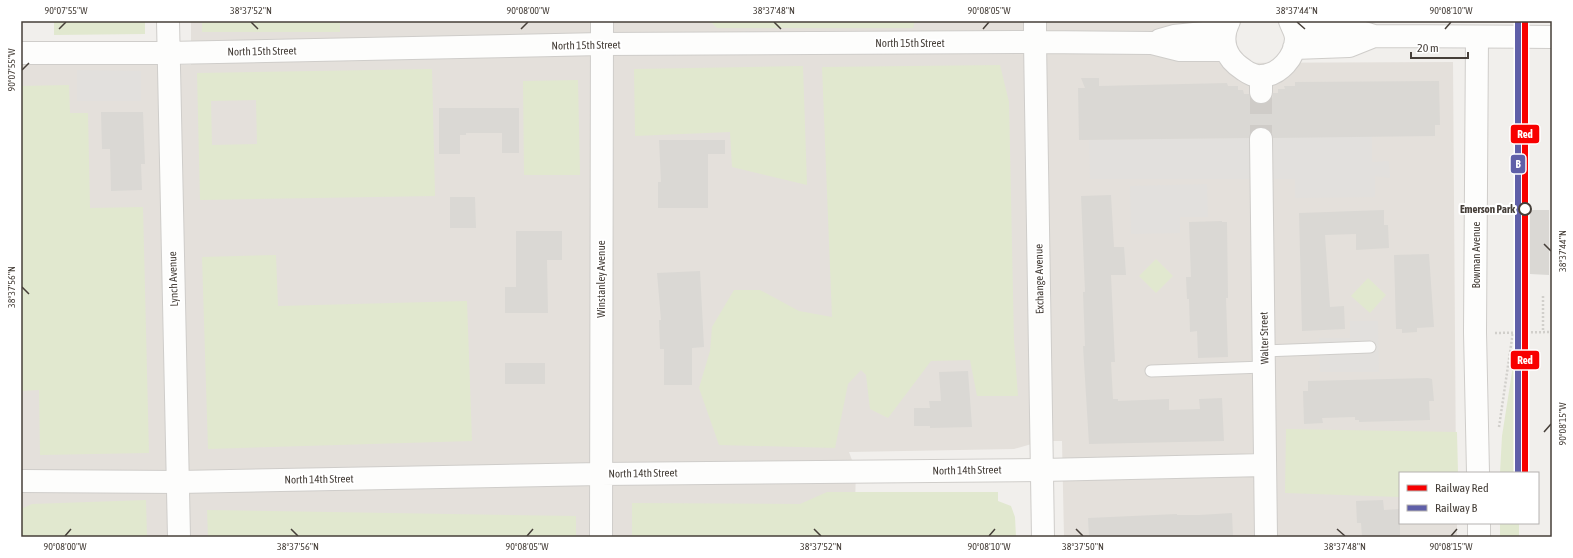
<svg xmlns="http://www.w3.org/2000/svg" width="1573" height="558" viewBox="0 0 1573 558" font-family="'Asap Condensed',sans-serif">
<style>
.residential{fill:#e4e0db}
.green{fill:#e1e8cf;fill-rule:evenodd}
.parking{fill:#e2e0dd}
.building{fill:#dad8d4}
.lines{fill:none;stroke-linecap:round;stroke-linejoin:round}
.minor-tunnel{stroke:#cfccc8;stroke-width:22;stroke-dasharray:22 11;stroke-linecap:butt}
.service-casing{stroke:#cfcdca;stroke-width:13}
.minor-casing{stroke:#cfcdca;stroke-width:24}
.tertiary-casing{stroke:#cfcdca;stroke-width:24}
.path{stroke:#d1cfcb;stroke-width:2.5;stroke-dasharray:2 2;stroke-linecap:butt}
.service{stroke:#fdfdfc;stroke-width:11}
.minor{stroke:#fdfdfc;stroke-width:22}
.tertiary{stroke:#fdfdfc;stroke-width:22}
.rail-1-casing{stroke:#fff;stroke-width:9}
.rail-2-casing{stroke:#fff;stroke-width:9}
.rail-1{stroke:#f80000;stroke-width:6}
.rail-2{stroke:#5f5fa8;stroke-width:6}
.ticks{fill:none;stroke:#463f39;stroke-width:1.5}
.stop-dot{fill:#fff;stroke:#463f39;stroke-width:2}
.labels{text-anchor:middle;dominant-baseline:central;stroke-width:4;stroke-linejoin:round;paint-order:stroke}
.street-label{font-size:11px;fill:#463f39;stroke:#fff}
.stop-label{font-size:11px;font-weight:bold;fill:#463f39;stroke:#fff;text-anchor:end}
.line-badge{stroke:#fff;stroke-width:1.5}
.badge-label{font-size:11px;text-anchor:middle;font-weight:bold;fill:#fff}
.neatline{fill:none;stroke:#463f39;stroke-width:1.5}
.ticks-label{font-size:10px;text-anchor:middle;fill:#463f39}
</style>
<rect width="100%" height="100%" fill="#f1efec"/>
<!-- residential -->
<path class="residential" d="M191,21H1216L1219,63L1453,62L1456,473H1400V523H1457V537H1064L1062,441H1042L1014,449L849,452L856,471L854,537H21V65H191Z"/>
<!-- green -->
<path class="green" d="M54,21H145V34L54,35Z
M202,21H340V32H202Z
M710,21H915L913,28H717Z
M1000,65L1009,102L1014,341L1018,396H977L970,360L931,361L888,418L870,409L866,375L861,370L848,384L835,448L719,445L699,388L710,351L712,327L734,290H760L799,311L832,317L822,67Z
M803,66L807,185L732,167L730,132L635,136L634,69Z
M432,69L435,196L200,200L197,73ZM256,100L257,144L212,145L211,101Z
M578,80L580,175H524L523,81Z
M69,85L70,113H88L90,208L143,207L149,453L40,455L39,390L21,391V86Z
M276,255L278,306L467,301L472,441L208,449L202,257Z
M1156,259L1173,276L1156,293L1139,276Z
M1368,278L1386,295L1370,313L1351,296Z
M1515,353L1517,473H1500L1502,436Z
M1286,429L1457,432L1458,473H1400V497L1285,493Z
M827,492H998V501L1011,506L1015,517L1016,537H632V503L800,504Z
M146,500L147,537H21V509L32,504Z
M207,510L576,516V537H208Z
M1500,523H1519V537H1500Z"/>
<!-- parking -->
<path class="parking" d="M77,70L141,71V101H77Z
M1372,136V162L1389,161L1390,178L1375,176V197L1295,198V179H1090L1089,140Z
M1207,184L1208,217H1180V233L1131,234L1130,186Z
M1350,321H1378L1379,372H1320L1319,338H1350Z"/>
<!-- building -->
<path class="building" d="M1081,78H1099V86L1227,83L1228,86H1238V90H1243L1244,94H1249L1254,103L1261,104L1268,103L1272,99L1273,93H1278V89H1285L1284,86H1295V82L1439,81L1440,125H1435V136L1273,138L1267,128L1260,127L1254,128L1249,138L1079,140L1078,88H1085Z
M439,108H519V153H502V133H466V135H460V154H439Z
M101,112H143L145,164H141L142,190L111,191L110,149H102Z
M659,140H725V154H708V208H658V182H661Z
M1111,195L1114,247H1124L1126,275H1111L1115,362H1111L1113,399H1118V401L1169,399V410L1200,409L1199,399L1222,398L1224,441L1089,444L1083,346H1085L1083,292H1085L1081,196Z
M450,197H475L476,228H450Z
M1384,210V225H1388L1389,248L1356,250V234L1325,235L1330,307L1344,306L1345,329L1302,331L1299,213Z
M1530,210H1549V275L1530,274Z
M1222,221V222H1227L1228,298H1226L1228,357L1198,358L1197,331L1190,332L1189,299H1187L1186,277H1191L1189,222Z
M516,231H562V260H547L548,313H505V287H516Z
M1429,254L1434,327L1417,328V332L1402,333V329H1396L1394,255Z
M700,271L704,347L692,348V385H664V349H660L659,320H661L657,273Z
M505,363H545V384H505Z
M968,371L972,427L930,428V426H914V408H930L929,401H941L939,372Z
M1428,378L1432,379L1434,401H1429L1430,420L1359,422V420H1355V417L1322,418L1323,423L1304,424L1303,391H1308V381Z
M1383,500L1384,510L1400,509V537H1362L1361,523H1357L1356,501Z
M1232,513L1233,537H1089L1088,518L1177,514V515H1199Z"/>
<g class="lines">
<!-- minor-tunnel -->
<path class="minor-tunnel" d="M1261,92V139"/>
<defs>
<path id="service" d="M1264,351L1370,347
M1151,371L1264,367"/>
<path id="minor" d="M1035,21V42
M1477,37L1475,332L1478,473
M1261,77V92
M1261,139L1266,537
M21,481L179,482L600,474L1042,470L1265,465
M1479,523V537
M601,537L602,21"/>
<path id="tertiary" d="M168,21L179,537
M1229,21C1219,41 1225,58 1244,70C1248,73 1256,77 1261,76C1280,75 1295,57 1296,39C1296,32 1292,27 1290,21
M1295,32L1348,28L1374,36L1552,37
M1160,40L1174,36L1224,31
M1035,42L1043,537
M1294,48L1349,46L1374,36
M21,53H167L602,44L1035,42L1152,43L1180,50H1226"/>
</defs>
<!-- service casing -->
<use href="#service" class="service-casing"/>
<!-- minor casing -->
<use href="#minor" class="minor-casing"/>
<!-- tertiary casing -->
<use href="#tertiary" class="tertiary-casing"/>
<!-- path -->
<path class="path" d="M1543,296V332
M1495,333L1552,332
M1499,427L1513,332"/>
<!-- service -->
<use href="#service" class="service"/>
<!-- minor -->
<use href="#minor" class="minor"/>
<!-- tertiary -->
<use href="#tertiary" class="tertiary"/>
<defs>
<path id="rail-1" d="M1525,21V473"/>
<path id="rail-2" d="M1518,21V473"/>
</defs>
<!-- rail-1 casing -->
<use href="#rail-1" class="rail-1-casing"/>
<!-- rail-2 casing -->
<use href="#rail-2" class="rail-2-casing"/>
<!-- rail-1 -->
<use href="#rail-1" class="rail-1"/>
<!-- rail-2 -->
<use href="#rail-2" class="rail-2"/>
</g>
<!-- ticks -->
<path class="ticks" d="M251,22L258,29M774,22L781,29M1297,22L1305,29M59,29L66,22M521,29L528,22M983,29L989,22M1445,29L1451,22M22,70L29,63M1544,244L1551,251M22,287L29,294M1544,432L1551,424M291,529L298,536M814,529L821,536M1076,529L1083,536M1337,529L1345,536M65,536L71,529M527,536L533,529M989,536L995,529M1451,536L1457,529"/>
<!-- markers -->
<circle class="stop-dot" cx="1525" cy="209" r="6"/>
<g class="labels">
<!-- street labels -->
<g class="street-label">
<text x="910" y="43">North 15th Street</text>
<text transform="translate(586 45) rotate(-1)">North 15th Street</text>
<text transform="translate(262 51) rotate(-1)">North 15th Street</text>
<text transform="translate(1476 255) rotate(-90)">Bowman Avenue</text>
<text transform="translate(173 279) rotate(-92)">Lynch Avenue</text>
<text transform="translate(601 279) rotate(-90)">Winstanley Avenue</text>
<text transform="translate(1039 279) rotate(-91)">Exchange Avenue</text>
<text transform="translate(1264 338) rotate(-91)">Walter Street</text>
<text transform="translate(967 470) rotate(-1)">North 14th Street</text>
<text transform="translate(643 473) rotate(-1)">North 14th Street</text>
<text transform="translate(319 479) rotate(-1)">North 14th Street</text>
</g>
<!-- stop labels -->
<g class="stop-label">
<text x="1515" y="209">Emerson Park</text>
</g>
</g>
<g class="line-badge">
<rect x="1510" y="124" width="30" height="20" rx="4" fill="#f80000"/>
<rect x="1510" y="154" width="16" height="20" rx="4" fill="#5f5fa8"/>
<rect x="1510" y="350" width="30" height="20" rx="4" fill="#f80000"/>
</g>
<g class="badge-label">
<text x="1525" y="138">Red</text>
<text x="1518" y="168">B</text>
<text x="1525" y="364">Red</text>
</g>
<!-- border -->
<rect width="1573" height="558" fill="none" stroke="#ffffff" stroke-width="44"/>
<!-- legend -->
<rect x="1399" y="472" width="140" height="52" fill="#ffffff" stroke="#b5b2b0"/>
<rect x="1407" y="485" width="20" height="6" fill="#f80000" stroke="#b5b2b0"/>
<text x="1435" y="492" font-size="12" fill="#463f39">Railway Red</text>
<rect x="1407" y="505" width="20" height="6" fill="#5f5fa8" stroke="#b5b2b0"/>
<text x="1435" y="512" font-size="12" fill="#463f39">Railway B</text>
<!-- scale -->
<path d="M1411 52v6h57v-6" fill="none" stroke="#463f39" stroke-width="2"/>
<text x="1417" y="52" font-size="12" fill="#463f39" stroke="#ffffff" stroke-width="3" paint-order="stroke">20 m</text>
<rect x="22" y="22" width="1529" height="514" class="neatline"/>
<g class="ticks-label">
<text x="66" y="14">90°07'55"W</text>
<text x="251" y="14">38°37'52"N</text>
<text x="528" y="14">90°08'00"W</text>
<text x="774" y="14">38°37'48"N</text>
<text x="989" y="14">90°08'05"W</text>
<text x="1297" y="14">38°37'44"N</text>
<text x="1451" y="14">90°08'10"W</text>
<text transform="translate(11 70) rotate(-90)" y="4">90°07'55"W</text>
<text transform="translate(1562 251) rotate(-90)" y="4">38°37'44"N</text>
<text transform="translate(11 287) rotate(-90)" y="4">38°37'56"N</text>
<text transform="translate(1562 424) rotate(-90)" y="4">90°08'15"W</text>
<text x="65" y="550">90°08'00"W</text>
<text x="298" y="550">38°37'56"N</text>
<text x="527" y="550">90°08'05"W</text>
<text x="821" y="550">38°37'52"N</text>
<text x="989" y="550">90°08'10"W</text>
<text x="1083" y="550">38°37'50"N</text>
<text x="1345" y="550">38°37'48"N</text>
<text x="1451" y="550">90°08'15"W</text>
</g>
</svg>
